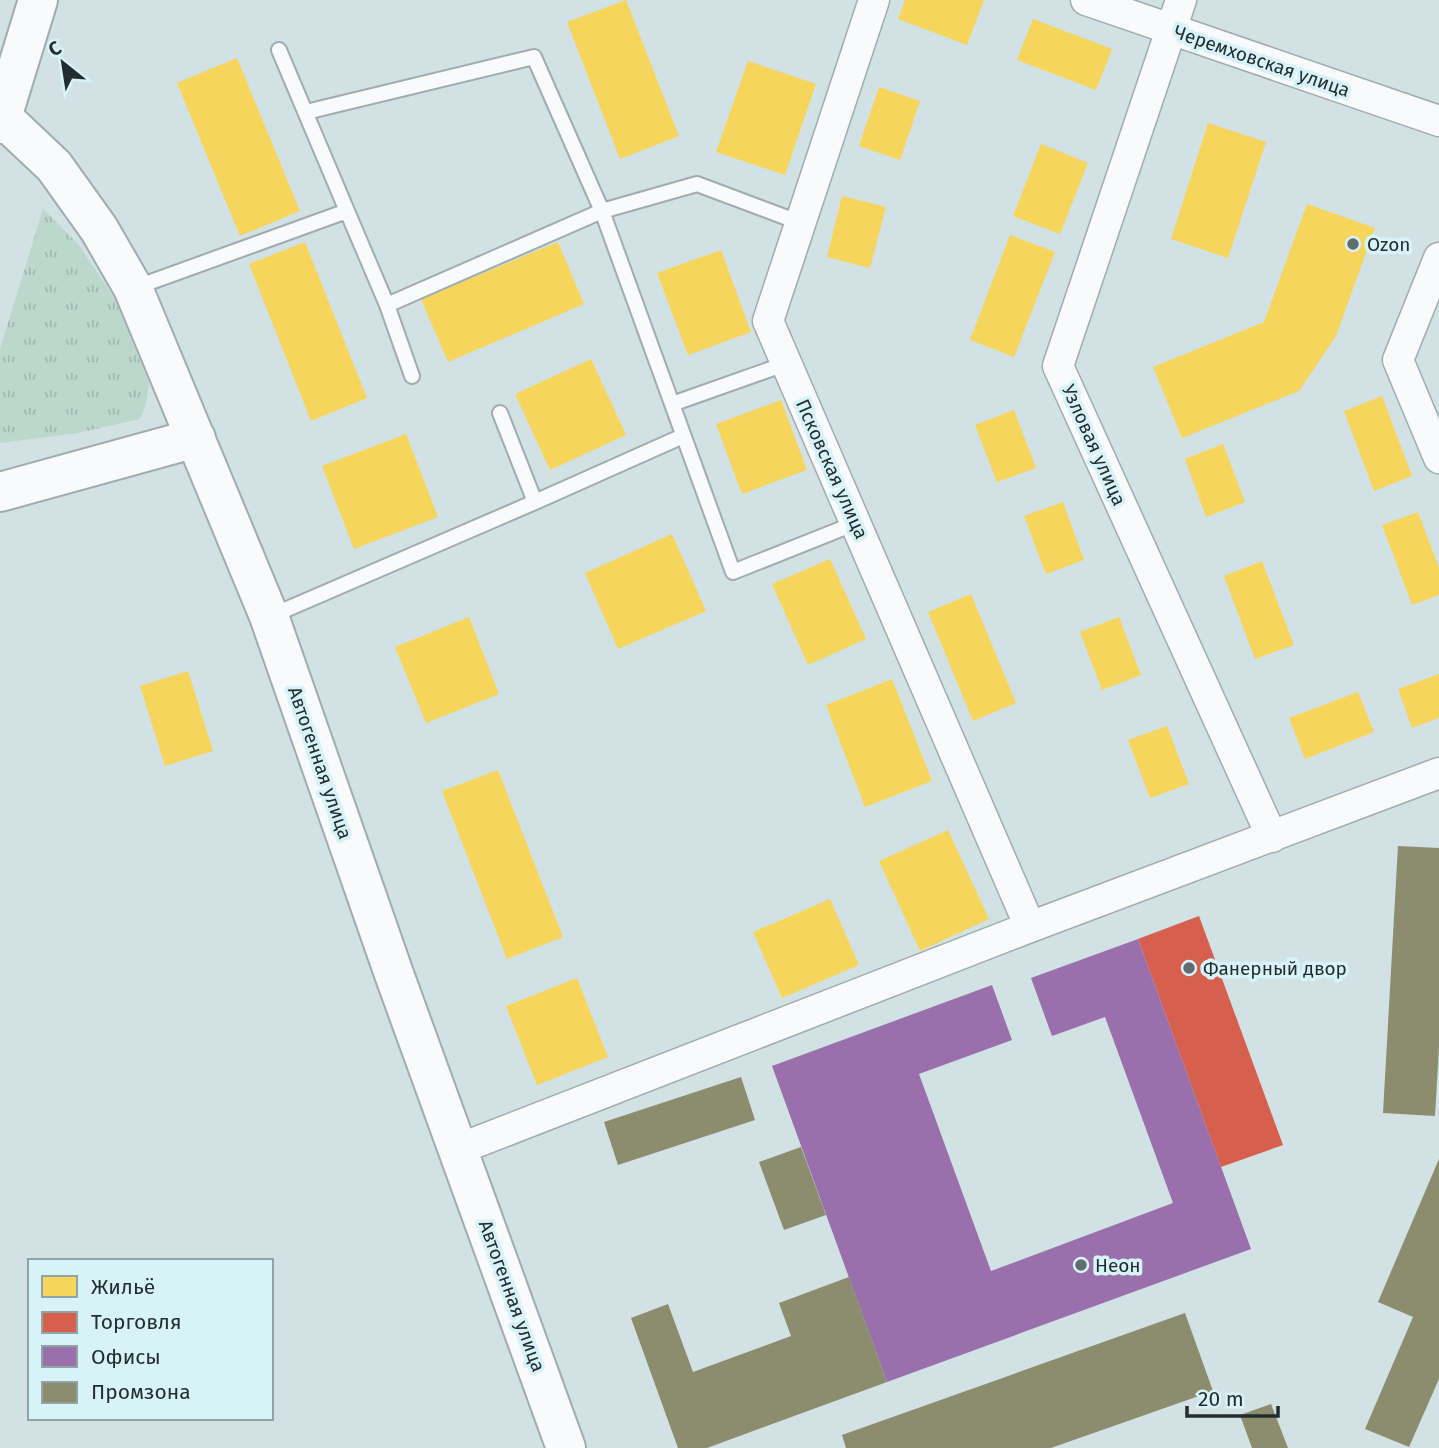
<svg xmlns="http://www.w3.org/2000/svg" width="1439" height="1448" viewBox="0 0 1439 1448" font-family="'Fira Sans',sans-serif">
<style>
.grass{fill:url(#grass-tufts)}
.homes{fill:#f6d55c}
.shops{fill:#d6604d}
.offices{fill:#9970ab}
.industry{fill:#8c8c6e}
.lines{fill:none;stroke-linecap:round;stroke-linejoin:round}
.lane-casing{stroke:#a0acae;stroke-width:18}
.street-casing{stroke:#a0acae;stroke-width:33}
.secondary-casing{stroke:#a0acae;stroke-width:42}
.primary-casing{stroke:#a0acae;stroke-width:42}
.lane{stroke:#f8fafb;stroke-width:14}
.street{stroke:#f8fafb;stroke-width:30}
.secondary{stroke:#f8fafb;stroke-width:38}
.primary{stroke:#f8fafb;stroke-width:38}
.poi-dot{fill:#606c6e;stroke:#d8f3f8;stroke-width:2.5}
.labels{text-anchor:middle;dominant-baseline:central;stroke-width:7;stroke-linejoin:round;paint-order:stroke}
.street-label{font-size:19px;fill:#232d2f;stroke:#d8f3f8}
.poi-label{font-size:19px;fill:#232d2f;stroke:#d8f3f8;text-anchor:start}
</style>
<defs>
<pattern id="grass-tufts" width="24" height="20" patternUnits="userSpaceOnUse" patternTransform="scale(1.75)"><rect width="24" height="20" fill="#bcd7cc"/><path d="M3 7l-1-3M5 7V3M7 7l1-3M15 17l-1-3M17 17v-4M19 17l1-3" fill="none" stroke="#a1b9b0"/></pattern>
</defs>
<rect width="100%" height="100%" fill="#d2e1e4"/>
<!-- grass -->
<path class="grass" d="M43,209L79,245L115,299L149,383L146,404L140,419L78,433L0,443V349Z"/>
<!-- homes -->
<path class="homes" d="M626,0L679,136L620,159L567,22Z
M905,0H984L967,45L898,19Z
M1033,19L1112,49L1096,90L1017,60Z
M237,58L300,211L240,236L177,83Z
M748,61L816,84L785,175L716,152Z
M879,87L920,101L900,160L859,146Z
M1208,123L1266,142L1228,258L1171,239Z
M1041,144L1088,163L1060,234L1013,216Z
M842,196L886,207L870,268L827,257Z
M1307,204L1375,228L1336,336L1299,391L1182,438L1153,367L1264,322Z
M1010,235L1055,252L1014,357L970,340Z
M305,242L367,398L311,421L249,264Z
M558,242L584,304L448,362L421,299Z
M721,250L751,332L688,355L657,273Z
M591,359L626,435L550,470L515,394Z
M1382,396L1412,476L1374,491L1344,411Z
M781,400L807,470L742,494L716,424Z
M1014,410L1036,468L997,482L975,425Z
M406,434L438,517L354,549L322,466Z
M1223,444L1245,502L1206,517L1185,459Z
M1063,502L1084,560L1046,574L1024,516Z
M1418,512L1439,568V595L1412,605L1382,525Z
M672,534L706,611L618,649L585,573Z
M830,559L866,639L808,665L772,584Z
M1262,561L1294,645L1255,659L1224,576Z
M971,594L1016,703L973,721L928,612Z
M469,617L499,694L426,723L395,647Z
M1119,617L1141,675L1102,690L1080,632Z
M188,671L213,751L165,766L140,686Z
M1439,674V718L1412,728L1398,689Z
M892,679L932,781L865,807L826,705Z
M1358,692L1374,732L1305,759L1289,718Z
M1167,726L1189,784L1150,798L1128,740Z
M498,770L563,937L507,959L442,791Z
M948,830L989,919L920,951L879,861Z
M830,899L859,965L782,998L753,932Z
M577,978L608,1057L537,1085L506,1006Z"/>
<!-- shops -->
<path class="shops" d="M1199,916L1283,1145L1221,1167L1138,939Z"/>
<!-- offices -->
<path class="offices" d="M1138,939L1251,1249L887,1382L772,1066L992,985L1012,1040L919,1074L991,1271L1173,1203L1105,1017L1052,1036L1031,978Z"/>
<!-- industry -->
<path class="industry" d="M1398,846L1439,848V1047L1435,1116L1383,1113Z
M741,1077L755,1120L618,1165L604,1122Z
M801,1147L826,1215L784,1230L759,1162Z
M1439,1159V1379L1409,1447L1365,1429L1413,1317L1378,1302Z
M849,1277L887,1382L707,1448H678L631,1318L668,1304L693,1372L791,1336L779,1303Z
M1185,1313L1213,1391L1051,1448H846L842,1435Z
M1271,1404L1288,1448H1252L1240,1415Z"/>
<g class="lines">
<defs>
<path id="lane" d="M279,50L347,211
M306,112L534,57L602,211L697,184L801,223
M134,288L347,211L387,305L412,376
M387,305L602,211L733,572L856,523
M672,404L785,364
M500,413L535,502L683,436
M271,616L535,502"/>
<path id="street" d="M874,0L768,321L1030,927
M1086,0L1439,121
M1181,0L1058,366L1272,837
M1439,258L1398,360L1439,458
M459,1149L1030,927L1439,773"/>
<path id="secondary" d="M0,115L54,166L99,229L133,288L269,616L394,974L566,1448
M0,492L196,438"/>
<path id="primary" d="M0,124L38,0"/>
</defs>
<!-- lane casing -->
<use href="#lane" class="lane-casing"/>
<!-- street casing -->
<use href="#street" class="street-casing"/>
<!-- secondary casing -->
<use href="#secondary" class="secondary-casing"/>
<!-- primary casing -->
<use href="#primary" class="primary-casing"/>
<!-- lane -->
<use href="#lane" class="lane"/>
<!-- street -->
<use href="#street" class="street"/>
<!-- secondary -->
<use href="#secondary" class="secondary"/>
<!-- primary -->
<use href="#primary" class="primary"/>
</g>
<!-- markers -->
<g class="poi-dot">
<circle cx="1353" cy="244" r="7"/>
<circle cx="1189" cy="968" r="7"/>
<circle cx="1081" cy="1265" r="7"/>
</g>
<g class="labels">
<!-- street labels -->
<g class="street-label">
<text transform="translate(1262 61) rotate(19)">Черемховская улица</text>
<text transform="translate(1094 445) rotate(66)">Узловая улица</text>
<text transform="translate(832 469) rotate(66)">Псковская улица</text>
<text transform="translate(320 763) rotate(71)">Автогенная улица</text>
<text transform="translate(512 1296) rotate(70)">Автогенная улица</text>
</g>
<!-- poi labels -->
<g class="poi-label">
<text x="1367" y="244">Ozon</text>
<text x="1203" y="968">Фанерный двор</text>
<text x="1095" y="1265">Неон</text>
</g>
</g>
<!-- legend -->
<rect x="28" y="1259" width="245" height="161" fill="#d8f3f8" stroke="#90a4a8" stroke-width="2"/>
<rect x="42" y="1276" width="35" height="21" fill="#f6d55c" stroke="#90a4a8" stroke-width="2"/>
<text x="91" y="1294" font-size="21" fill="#232d2f">Жильё</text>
<rect x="42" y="1312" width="35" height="21" fill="#d6604d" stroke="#90a4a8" stroke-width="2"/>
<text x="91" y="1329" font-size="21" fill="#232d2f">Торговля</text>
<rect x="42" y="1346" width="35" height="21" fill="#9970ab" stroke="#90a4a8" stroke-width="2"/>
<text x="91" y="1364" font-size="21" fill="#232d2f">Офисы</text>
<rect x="42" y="1382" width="35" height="21" fill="#8c8c6e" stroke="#90a4a8" stroke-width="2"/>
<text x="91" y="1399" font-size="21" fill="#232d2f">Промзона</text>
<!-- north arrow -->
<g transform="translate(63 63) rotate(330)" stroke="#d8f3f8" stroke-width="5" paint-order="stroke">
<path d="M0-5L12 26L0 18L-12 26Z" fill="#232d2f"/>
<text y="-10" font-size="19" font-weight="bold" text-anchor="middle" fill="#232d2f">С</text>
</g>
<!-- scale -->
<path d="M1187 1406v10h91v-10" fill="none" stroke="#232d2f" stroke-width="3.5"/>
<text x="1198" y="1406" font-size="21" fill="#232d2f" stroke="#d8f3f8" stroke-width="5" paint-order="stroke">20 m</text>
</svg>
